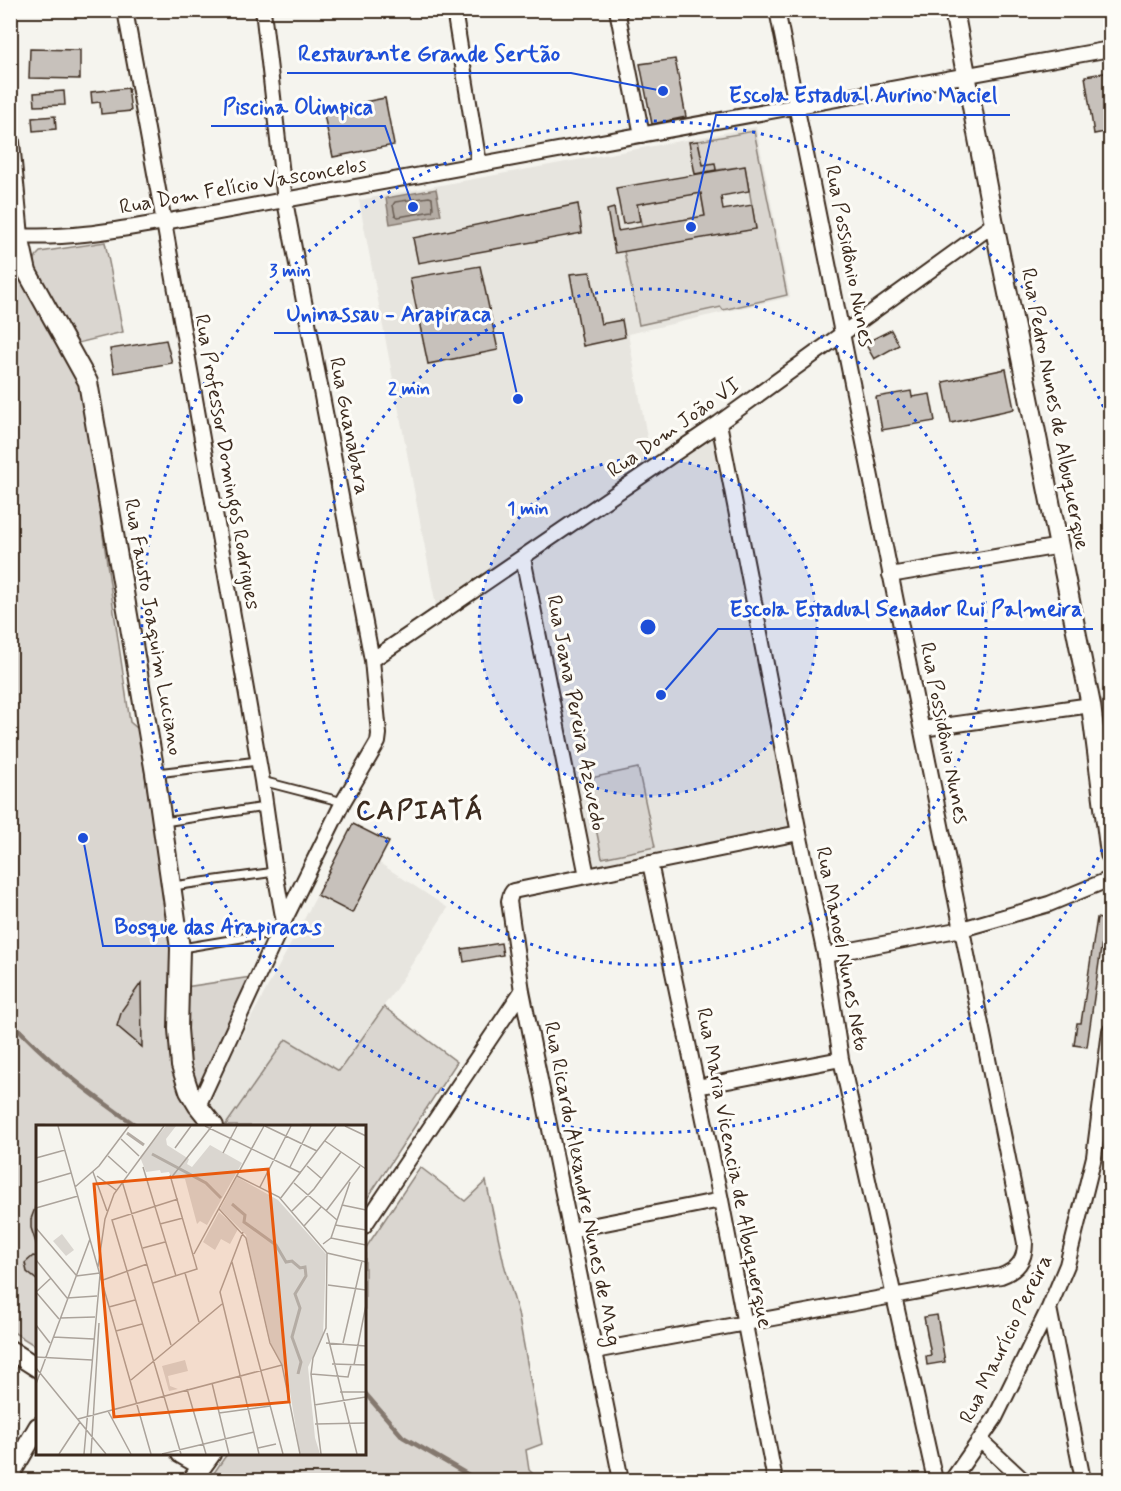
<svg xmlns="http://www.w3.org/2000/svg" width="1121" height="1491" viewBox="0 0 1121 1491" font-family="Mynerve,sans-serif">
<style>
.built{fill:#e7e5df}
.green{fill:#dad6d0;stroke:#8a8077;stroke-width:1.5}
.water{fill:#b4aca4;stroke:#84786e;stroke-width:1.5}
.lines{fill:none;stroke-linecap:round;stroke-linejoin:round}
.shore{stroke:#6b5e54;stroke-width:1.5}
.stream{stroke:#84786e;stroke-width:4.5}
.building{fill:#c7c1bb;stroke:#3b2a1e;stroke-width:1.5}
.service-casing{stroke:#3b2a1e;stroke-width:11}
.minor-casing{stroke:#3b2a1e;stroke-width:18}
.tertiary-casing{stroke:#3b2a1e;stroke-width:22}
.service{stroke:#fdfcf7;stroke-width:7}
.minor{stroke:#fdfcf7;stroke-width:14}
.tertiary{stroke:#fdfcf7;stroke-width:18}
.ring{fill:none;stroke:#1d4ed8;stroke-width:3;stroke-dasharray:3 6}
.labels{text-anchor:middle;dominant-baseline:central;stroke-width:6;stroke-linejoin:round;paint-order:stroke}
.street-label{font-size:21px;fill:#3b2a1e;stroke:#fdfcf7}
.district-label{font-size:27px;font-weight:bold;letter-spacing:1.5px;fill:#3b2a1e;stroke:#fdfcf7}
.inset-river{fill:none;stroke:#b4aca4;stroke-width:3}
.inset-road{fill:none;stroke:#aba39b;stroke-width:1.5}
.view{fill:#e8590c;fill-opacity:0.15;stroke:#e8590c;stroke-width:3}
.inset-edge{fill:none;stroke:#3b2a1e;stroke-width:3}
.centre{fill:#1d4ed8;stroke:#fdfcf7;stroke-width:3}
.ring-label{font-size:18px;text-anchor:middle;font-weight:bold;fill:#1d4ed8;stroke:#fdfcf7;stroke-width:6;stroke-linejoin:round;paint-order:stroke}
.leader{fill:none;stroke:#1d4ed8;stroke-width:2}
.callout-dot{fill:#1d4ed8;stroke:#fdfcf7;stroke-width:2}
.callout-label{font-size:22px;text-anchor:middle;font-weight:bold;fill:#1d4ed8;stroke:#fdfcf7;stroke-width:6;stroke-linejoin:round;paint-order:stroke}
</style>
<rect width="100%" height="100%" fill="#f5f4ee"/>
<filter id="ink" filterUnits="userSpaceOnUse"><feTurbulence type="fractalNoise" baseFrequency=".0167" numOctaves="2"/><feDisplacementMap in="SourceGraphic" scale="12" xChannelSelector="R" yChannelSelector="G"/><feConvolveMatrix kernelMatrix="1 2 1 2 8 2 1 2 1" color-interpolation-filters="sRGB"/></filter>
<g filter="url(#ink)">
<!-- built -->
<path class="built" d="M756,127L790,297L628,334L652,464L437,611L359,200Z
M719,423L799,833L587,876L523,558Z
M378,862L448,908L395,990L299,1126H214L201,1111L317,895L352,913Z"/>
<!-- green -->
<path class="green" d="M754,131L787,295L723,310L721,307L639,325L624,251L756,229L745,166L716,170L714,163L703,165L698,141Z
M701,193L705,216L642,227L637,204Z
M105,242L123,332L78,343L36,269C34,261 34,257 40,252Z
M10,250L21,278L80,377L130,722L138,729L172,947V1046L203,1126H38L37,1347L10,1330Z
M638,768L655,847L602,858L586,779Z
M258,976L198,1106L189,1091L179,988Z
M384,1007L457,1062L365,1202L364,1126H225L286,1039L339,1071Z
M420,1167L465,1201L486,1181L504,1264L518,1313L542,1444L526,1450L529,1470L535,1476L551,1477L556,1480H209L227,1454H364L365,1249Z"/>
<!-- water -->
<path class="water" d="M436,189L441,215L390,224L386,198Z"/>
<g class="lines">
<!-- shore -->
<path class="shore" d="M429,197L432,198L433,208L432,211L398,217L395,215L393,205L395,202Z"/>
<!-- stream -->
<path class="stream" d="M10,1020C48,1062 91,1095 137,1126
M364,1392L403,1437L477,1480"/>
</g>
<!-- building -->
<path class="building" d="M30,49L80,50V79L29,78Z
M675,59L686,117L652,124L640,64Z
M1110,72V131L1094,134L1085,76Z
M128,88L131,111L101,114L100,102L92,103L91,92Z
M64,91L65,105L35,106L34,93Z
M385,98L394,145L333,157L323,110Z
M55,116L56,129L33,131L32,118Z
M698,141L703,165L715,163L716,170L695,174L689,142Z
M745,166L749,191L721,196L723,210L752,205L756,229L615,253L607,210L614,208L618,231L705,216L701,193L637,204L640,221L623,224L616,188Z
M578,204L582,233L418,263L413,238Z
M480,266L498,350L428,364L410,278Z
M590,272L601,324L622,320L625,337L583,346L570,274Z
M891,330L899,345L874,359L865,343Z
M166,340L172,363L114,373L110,349Z
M1006,369L1014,409L951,423L943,382Z
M911,391L912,397L930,394L935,421L882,430L876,397Z
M353,824L389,842L352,913L317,895Z
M1097,918L1105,920L1087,1047L1074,1045L1077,1023H1081Z
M501,943L503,955L464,962L462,949Z
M141,983L142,1047L117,1026L122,1010Z
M37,1203H38V1249L31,1228V1219Z
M33,1256L38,1257V1281L27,1272L25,1263Z
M937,1315L945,1362L927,1365L926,1356L931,1355L924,1317Z"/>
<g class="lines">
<defs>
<path id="service" d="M157,773L258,761
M262,781L343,802
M164,822L265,807
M173,886L275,872
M182,948L278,932"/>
<path id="minor" d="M125,10L164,222L262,781L275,872L284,922
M454,10L479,164
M617,10L642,135
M19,236C68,239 116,230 164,222L1110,49
M719,423L799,833L825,955L841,1059L935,1480
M523,558L587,876
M890,575L1060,546
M372,660L719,423L994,224
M922,729L1091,705
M650,863L721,1200L775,1480
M825,955L962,929L1049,904L1110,879
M697,1087L841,1059
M198,1106L279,931L343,802L378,742L379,734L372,660L285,201L263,10
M364,1226L522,991
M570,1230L721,1200
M1049,1308L1083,1480
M594,1351L1001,1276C1017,1270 1025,1261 1025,1243L777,10
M980,1440L1023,1480
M621,1480L522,991L509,901L511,894L513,891L799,833
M952,1480L995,1418L1049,1308L1067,1265L1094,1157L1110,1031"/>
<path id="tertiary" d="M954,10L994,224L1091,705L1110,854
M10,142L19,236L27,272L88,382L155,773L180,948L178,1029L181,1066L189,1091L198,1106L214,1126
M10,1350L38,1368
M181,1454L202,1466
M10,1475L38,1427
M192,1480L211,1454"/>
</defs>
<!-- service casing -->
<use href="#service" class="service-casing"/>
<!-- minor casing -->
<use href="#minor" class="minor-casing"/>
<!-- tertiary casing -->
<use href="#tertiary" class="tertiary-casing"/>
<!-- service -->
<use href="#service" class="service"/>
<!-- minor -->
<use href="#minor" class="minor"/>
<!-- tertiary -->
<use href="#tertiary" class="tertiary"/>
</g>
</g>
<!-- distance rings -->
<circle cx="648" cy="627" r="169" fill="#1d4ed8" fill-opacity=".12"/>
<g class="ring">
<circle cx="648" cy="627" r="169"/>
<circle cx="648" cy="627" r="338"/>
<path d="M1110 833A506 506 0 1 1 1110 421"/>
</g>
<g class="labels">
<!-- street labels -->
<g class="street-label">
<text transform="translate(243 186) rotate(-10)">Rua Dom Felício Vasconcelos</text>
<text transform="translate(849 256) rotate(79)">Rua Possidônio Nunes</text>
<text transform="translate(1055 409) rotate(79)">Rua Pedro Nunes de Albuquerque</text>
<text transform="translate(349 426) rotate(79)">Rua Guanabara</text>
<text transform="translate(674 428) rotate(-35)">Rua Dom João VI</text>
<text transform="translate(227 462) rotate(80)">Rua Professor Domingos Rodrigues</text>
<text transform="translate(153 627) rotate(80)">Rua Fausto Joaquim Luciano</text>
<text transform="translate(576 713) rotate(79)">Rua Joana Pereira Azevedo</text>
<text transform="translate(944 733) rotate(79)">Rua Possidônio Nunes</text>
<text transform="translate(842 949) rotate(79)">Rua Manoel Nunes Neto</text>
<text transform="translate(734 1168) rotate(79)">Rua Maria Vicencia de Albuquerque</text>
<text transform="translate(582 1184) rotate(79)">Rua Ricardo Alexandre Nunes de Mag</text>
<text transform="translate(1006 1339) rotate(-64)">Rua Maurício Pereira</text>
</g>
<!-- district labels -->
<g class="district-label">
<text x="420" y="811">CAPIATÁ</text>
</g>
</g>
<!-- overview -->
<g transform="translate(36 1125)">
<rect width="330" height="330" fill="#f5f4ee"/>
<path d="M130,1H140L130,14L131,20L153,34L151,39L156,42L174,20L206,38L171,100L164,96L161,99L149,54H136L133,47L125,48L124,45L110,47L104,32ZM201,52L242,75L290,129L287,211L272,242L279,313L284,329H264L251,248L235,219L210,110L184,84ZM183,87L202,104L194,119L185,114L179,125L167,117ZM26,109L38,125L30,131L17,116ZM149,235L152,246L132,251L134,261L142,264L133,266L126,241Z" fill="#dad6d0"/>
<path class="inset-river" d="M91,8L108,20M116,29L170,58L185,73M196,79L209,90L208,97L240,120L250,137L256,136L264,143L269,142L270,151L259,169L264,183L256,212L265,237L262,249"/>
<path class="inset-road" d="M22,1L64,150L48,329M169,1L265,48M229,1L281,26M309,1L330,11M85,14L103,31M289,16L330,44M139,23L155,1M187,28L201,1M72,31L91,48M0,33L29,25M271,41L286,54M107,42L140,151M254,42L275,1M57,47L71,86M61,51L80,65M201,51L243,72L291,128L290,203L277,233L275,249L285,329M135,53L176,1M86,56L135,220M0,58L35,48M258,58L301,95M39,62L63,41L93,1M224,62L255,1M142,74L76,95L145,329M244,74L300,1M306,80L330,85M0,83L42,71M183,84L210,113L234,218L246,240L264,329M290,86L324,41M255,87L278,64L305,27M124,99L147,93M299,100L330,105M268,101L285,82M0,103L40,150M207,107L184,167L223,329M295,113L314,57M287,119L295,113L330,120M107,123L129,117M291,128L330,137M158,129L228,1M0,135L31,173L61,171M196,137L247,329M62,142L69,94L78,69L128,1M149,148L163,197M64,150L115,329M40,151L64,148M67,155L111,139M117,158L161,144L134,50M292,160L330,165M0,167L23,194M0,167L15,153M73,182L99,175M24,193L59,192M0,200L14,218M80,206L106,199M291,208L321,329M17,212L58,214M290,218L330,221M307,218L326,136M0,232L56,235M296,239L330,240M318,240L330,180M0,243L70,329M275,249L312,252L315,240M95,255L186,179M176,258L193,329M0,259L54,114M151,264L170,329M304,267H330M278,280L330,272M72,286L95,329M183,288L234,281M42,294L246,240M279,299L330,298M222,323L240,319M23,329L44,297M55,329L63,198M126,329L218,307"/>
<path class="view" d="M232,44L253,277L78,292L58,59Z"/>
<rect width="330" height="330" class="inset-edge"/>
</g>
<circle cx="648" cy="627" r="9" class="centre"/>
<g class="ring-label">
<text x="290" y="276">3 min</text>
<text x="409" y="394">2 min</text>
<text x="528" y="514">1 min</text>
</g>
<!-- callouts -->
<path class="leader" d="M663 91L571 73H287M691 227L716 115H1010M413 207L385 126H211M518 399L503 333H274M661 695L718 629H1093M83 838L103 946H334"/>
<g class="callout-dot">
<circle cx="663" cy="91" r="6"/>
<circle cx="691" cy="227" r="6"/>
<circle cx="413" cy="207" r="6"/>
<circle cx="518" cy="399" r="6"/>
<circle cx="661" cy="695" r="6"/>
<circle cx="83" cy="838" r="6"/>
</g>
<g class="callout-label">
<text x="429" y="61">Restaurante Grande Sertão</text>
<text x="863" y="102">Escola Estadual Aurino Maciel</text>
<text x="298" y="114">Piscina Olimpica</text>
<text x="389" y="321">Uninassau - Arapiraca</text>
<text x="906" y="616">Escola Estadual Senador Rui Palmeira</text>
<text x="218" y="934">Bosque das Arapiracas</text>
</g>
<!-- margin -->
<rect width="1121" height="1491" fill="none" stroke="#fdfcf7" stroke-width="36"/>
<rect x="18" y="18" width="1085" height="1455" fill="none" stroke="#3b2a1e" stroke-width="2" filter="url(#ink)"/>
</svg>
